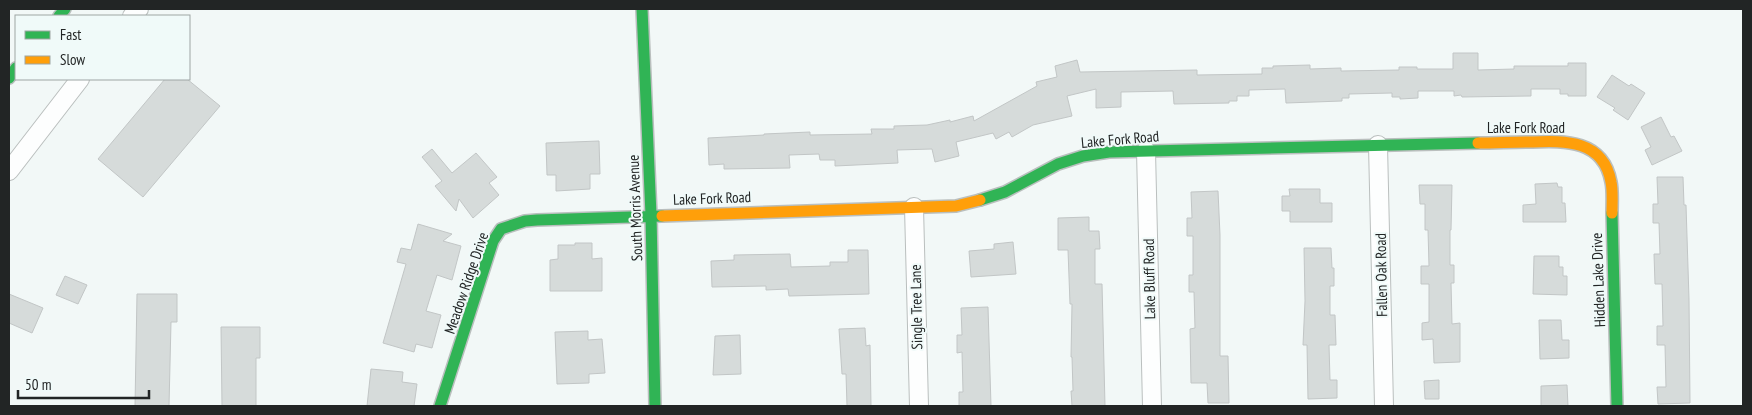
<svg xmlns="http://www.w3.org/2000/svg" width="1752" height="415" viewBox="0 0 1752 415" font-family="'PT Sans Narrow',sans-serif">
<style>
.building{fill:#d6dbda;stroke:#c2c6c6}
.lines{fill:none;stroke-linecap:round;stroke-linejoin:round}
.street-casing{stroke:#babfbe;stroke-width:20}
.fast-casing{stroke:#babfbe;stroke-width:14}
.slow-casing{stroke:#babfbe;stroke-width:14}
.street{stroke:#fdfefe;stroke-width:18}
.fast{stroke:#30b455;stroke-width:11}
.slow{stroke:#ff9f0a;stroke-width:11}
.labels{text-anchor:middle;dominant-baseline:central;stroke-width:4;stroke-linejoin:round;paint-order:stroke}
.street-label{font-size:15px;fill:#222525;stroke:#f0faf9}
</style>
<rect width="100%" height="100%" fill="#f2f8f7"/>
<!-- building -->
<path class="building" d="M1453,53H1478V70L1514,69V66H1568V63H1586V96H1568V94H1560V89H1531V96L1462,97L1461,95L1454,96V91H1418V98L1400,99V97H1392V93L1349,94V98H1342V101L1286,103L1285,89L1249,90V96H1237V101H1229V103L1174,104L1173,91L1121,92V107L1096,108V89L1067,96L1072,116L1033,125L1012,137L1009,132L996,139L993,133L956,142L959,156L935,162L932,149L897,150L898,163L835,166V160H820L819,154L789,155L790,168L724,169V164L709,165L708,138L764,135V134L810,132V135L872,134L871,129H894V126L927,125L950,120V122L973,116L974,121L1037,86L1036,82L1057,77L1055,66L1077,60L1080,72L1197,70V75L1262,74V68H1273V66L1310,65V69L1341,68V71L1399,70V67H1417V69H1453Z
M1612,75L1629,86L1631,84L1645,93L1628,120L1613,110L1615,108L1597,97Z
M165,79H187L220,106L143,197L98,159Z
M1661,117L1671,137L1674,136L1682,151L1652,165L1645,150L1651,147L1641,127Z
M599,141L600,174H590V189L556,191V175H547L546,143Z
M432,149L452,173L476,153L497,177L489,183L499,195L473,218L459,199L456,211L435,186L442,181L422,157Z
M1657,177H1683L1684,205H1686L1689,299L1690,403L1658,404L1657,387H1666L1665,345H1657V326H1663L1662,284H1655L1654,254H1660L1659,223H1653V204H1658Z
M1557,183L1558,187H1562V203H1565L1566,222H1523V205L1536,204L1535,184Z
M1419,185H1452L1451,230H1450V265H1454V283H1451L1452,324L1460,323V362L1434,363L1433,339L1422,340V323L1429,322V284H1421V266H1429L1428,230H1425V204H1420Z
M1289,189H1320V203H1332V222H1290V211H1282V196H1290Z
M1218,191L1220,235V356H1228L1229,403H1208L1207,383H1191L1190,329L1195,328L1194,292H1189V275H1193V236H1187V218H1192L1191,192Z
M1089,217V231H1099L1100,249H1095V284H1102L1105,406H1072L1071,391H1073L1072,357H1071L1072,304H1070L1068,250H1058V218Z
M418,224L452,234L443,241L461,246L452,280L437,275L426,311L441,315L432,348L416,344L414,352L383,343L406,264L397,262L401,248L411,250Z
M1013,242L1016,274L971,277L969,251L994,249V244Z
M575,243H592V259L602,258V291H550V260L558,259V245H575Z
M1304,248H1331L1332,268H1334V286H1330V315H1335L1336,345H1329L1330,380H1337V398L1308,399L1307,345H1303L1305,301Z
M848,250H868L869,294L789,296L788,289L766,290V286L712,287L711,261L734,260V255L790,254L791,267L830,266V262H848Z
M1534,256H1559V267H1563V276H1567V295L1533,294Z
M65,276L87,285L78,304L56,295Z
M9,294L43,308L32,333L9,323Z
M137,294H177V322H171L169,406H135Z
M988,307L991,406H959V392H963L962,352L957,353V335H962L961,308Z
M1539,320H1561L1562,340H1569V358L1540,359Z
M221,327H260V358H256V406H222Z
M865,328L866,346L870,345L871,406H847L846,374H842L839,329Z
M588,331V340L602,339L605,373L589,374V383L557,384L555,332Z
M740,335L741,374L713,375L715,336Z
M371,369L403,372L402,382L417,384L414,406H367Z
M1439,380V399H1425L1424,381Z
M1567,385L1568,406H1541V386Z"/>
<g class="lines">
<defs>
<path id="street" d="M132,16L139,9
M1378,145L1384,406
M1146,151L1152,406
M9,171L80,79
M914,207L919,406"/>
<path id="fast" d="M642,9L651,215L655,406
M59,16L65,9
M9,78L16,68
M980,200L1005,192L1058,164L1083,156L1109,152L1478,143
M1612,213L1617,406
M440,406L493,241L501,229L525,221L537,220L662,216"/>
<path id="slow" d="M1478,143C1495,143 1512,142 1529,142C1562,141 1603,138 1611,182C1613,191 1612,203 1612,213
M662,216L956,206L980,200"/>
</defs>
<!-- street casing -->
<use href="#street" class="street-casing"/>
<!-- fast casing -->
<use href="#fast" class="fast-casing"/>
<!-- slow casing -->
<use href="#slow" class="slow-casing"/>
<!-- street -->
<use href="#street" class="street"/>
<!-- fast -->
<use href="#fast" class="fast"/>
<!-- slow -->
<use href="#slow" class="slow"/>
</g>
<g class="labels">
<!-- street labels -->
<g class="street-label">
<text x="1526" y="127">Lake Fork Road</text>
<text transform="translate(1120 139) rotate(-5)">Lake Fork Road</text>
<text transform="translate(712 198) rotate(-2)">Lake Fork Road</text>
<text transform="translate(635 208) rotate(-92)">South Morris Avenue</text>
<text transform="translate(1381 275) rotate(-91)">Fallen Oak Road</text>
<text transform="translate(1149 279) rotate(-91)">Lake Bluff Road</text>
<text transform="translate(1598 280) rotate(-92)">Hidden Lake Drive</text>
<text transform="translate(466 283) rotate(-71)">Meadow Ridge Drive</text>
<text transform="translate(916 307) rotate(-91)">Single Tree Lane</text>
</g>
</g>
<!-- border -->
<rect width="1752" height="415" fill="none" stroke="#222525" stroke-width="20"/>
<!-- legend -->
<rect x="15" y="15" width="175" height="65" fill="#f0faf9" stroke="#9ea5a4"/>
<rect x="25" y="31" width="25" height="8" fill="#30b455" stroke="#9ea5a4"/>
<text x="60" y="40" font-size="15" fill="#222525">Fast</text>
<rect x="25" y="56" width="25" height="8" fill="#ff9f0a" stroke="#9ea5a4"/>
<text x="60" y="65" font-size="15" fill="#222525">Slow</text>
<!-- scale -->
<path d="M18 390v8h131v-8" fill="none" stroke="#222525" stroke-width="2.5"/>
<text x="25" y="390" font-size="15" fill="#222525" stroke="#f0faf9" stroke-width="4" paint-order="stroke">50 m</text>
</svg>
